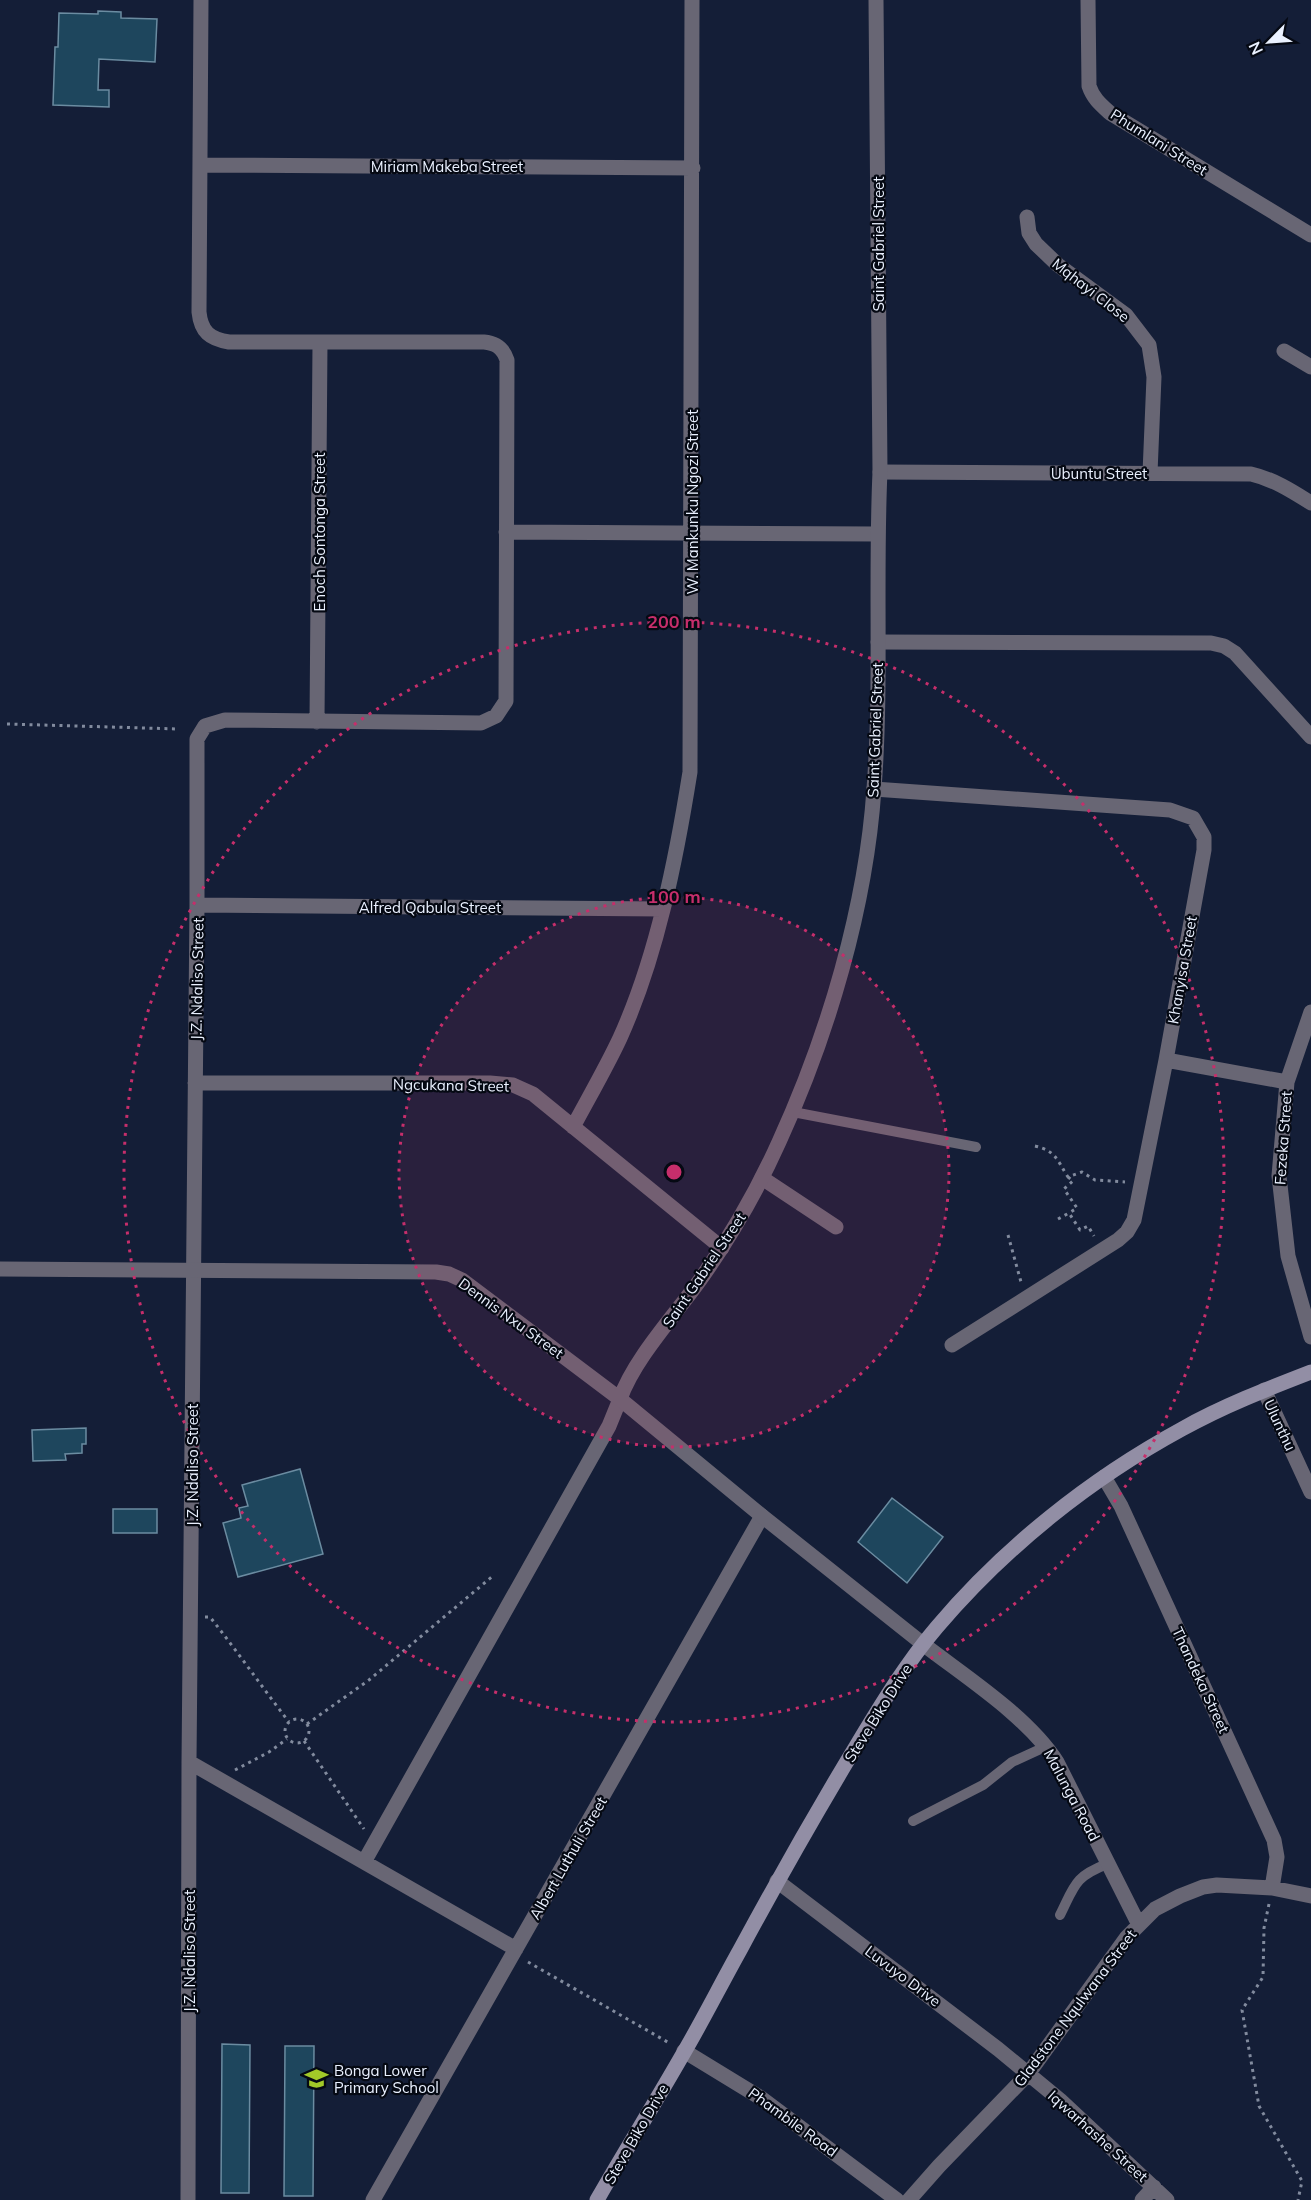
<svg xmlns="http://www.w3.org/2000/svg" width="1311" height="2200" viewBox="0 0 1311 2200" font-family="Mulish,sans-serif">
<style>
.building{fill:#1e465d;stroke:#6b8ca1;stroke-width:1.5}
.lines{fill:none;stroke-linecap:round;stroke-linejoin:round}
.path{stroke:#828b9e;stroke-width:3;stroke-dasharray:3 4.5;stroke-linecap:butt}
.service{stroke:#686674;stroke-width:10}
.minor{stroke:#686674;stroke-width:15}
.tertiary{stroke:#686674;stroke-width:15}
.secondary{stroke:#928ea5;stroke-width:15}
.ring{fill:none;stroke:#c62e6b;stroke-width:3;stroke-dasharray:3 6}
.labels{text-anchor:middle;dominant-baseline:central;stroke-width:4.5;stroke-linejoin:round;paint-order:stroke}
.street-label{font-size:15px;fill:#eaf1ff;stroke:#050913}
.poi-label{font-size:15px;fill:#eaf1ff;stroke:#050913;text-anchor:start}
.centre{fill:#c62e6b;stroke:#050913;stroke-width:3}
.ring-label{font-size:18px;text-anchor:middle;font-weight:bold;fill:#c62e6b;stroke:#050913;stroke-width:4.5;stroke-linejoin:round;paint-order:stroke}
</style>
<rect width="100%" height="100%" fill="#141e37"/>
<!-- building -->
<path class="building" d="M98,11L121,12V18L157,19L155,62L99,59L98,90H109V107L53,105L55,47H58L59,13L98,14Z
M86,1428V1444H82V1453L65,1454L66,1460L33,1461L32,1430Z
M300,1469L323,1554L238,1577L223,1523L241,1518L239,1508L248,1506L242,1485Z
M892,1498L943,1537L907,1583L858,1542Z
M113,1509H157V1533H113Z
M222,2044L250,2045L249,2193H221Z
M285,2046H314L313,2196H284Z"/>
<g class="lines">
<!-- path -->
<path class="path" d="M7,724L179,729
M1035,1146C1056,1151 1057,1160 1068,1177L1082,1172L1095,1180L1125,1182
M1068,1177L1073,1181L1064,1189L1077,1208L1069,1213
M1058,1219L1069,1213L1080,1230L1088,1226L1094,1236
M1008,1235L1021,1282
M205,1617H210C237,1651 262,1687 289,1722
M285 1731a12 12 0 1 1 24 0a12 12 0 1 1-24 0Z
M307,1724L369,1680L494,1575
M304,1741L364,1829
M235,1770L269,1752L287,1739
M1269,1904L1264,1928L1263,1977L1242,2010L1259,2106L1302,2181L1298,2200
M528,1962L671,2044"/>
<!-- service -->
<path class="service" d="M793,1112L976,1147
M913,1821L983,1785L1012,1762L1047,1746
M1060,1915C1075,1885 1074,1877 1107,1864"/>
<!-- minor -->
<path class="minor" d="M1088,0L1089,86C1093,98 1100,104 1110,113L1311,235
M201,165L693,168
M1027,217L1029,233L1036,244L1058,265L1126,315L1149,345L1154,377L1150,473
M1284,351L1311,367
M880,472L1251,474C1273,479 1292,491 1311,503
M506,532L877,534
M878,642L1211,643L1224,646L1235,653L1311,737
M317,722L320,343
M874,789L1170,810L1193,818L1204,837V850L1166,1060L1134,1220L1127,1232L1118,1240L952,1345
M197,905L663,909
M1311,1012L1287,1082L1279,1176L1288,1256L1311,1337
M1166,1060L1287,1082
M195,1083H490L513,1085L533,1094L722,1248
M573,1127C589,1097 606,1068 620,1038C657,956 676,860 690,772L692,0
M762,1178L836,1227
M1264,1390L1311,1492
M1104,1477L1121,1506L1274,1840L1277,1857L1272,1888
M923,1644C967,1678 1027,1716 1057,1762L1138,1923
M189,1762L516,1949
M364,1862L609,1426L620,1399
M777,1881L998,2049L1060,2100L1167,2200
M684,2051L761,2098L897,2200
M188,2200L189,1762L197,905V739L205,726L225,720L481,723L496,716L506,701L507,360C503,348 496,343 484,342H229C210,339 201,332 199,312L201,0
M373,2200L762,1516
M909,2200L939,2166L1028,2074L1127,1937L1155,1909L1180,1896L1203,1887L1217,1885L1272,1888L1311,1896
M1142,2200L1154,2187"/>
<!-- tertiary -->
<path class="tertiary" d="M0,1269L436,1272L449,1274L462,1280L620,1399L762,1516L923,1644
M620,1399C634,1359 675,1315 700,1280C731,1236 757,1191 779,1142C828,1035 866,907 874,789C882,684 875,578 880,472L876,0"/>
<!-- secondary -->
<path class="secondary" d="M597,2200C625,2151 655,2103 683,2054C703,2020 721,1984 740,1950C774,1887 809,1825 846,1763C874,1717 902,1668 937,1627C1005,1547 1090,1479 1182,1429C1223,1406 1267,1389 1311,1372"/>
</g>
<!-- distance rings -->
<circle cx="674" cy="1172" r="275" fill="#c62e6b" fill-opacity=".12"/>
<g class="ring">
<circle cx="674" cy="1172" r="275"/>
<circle cx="674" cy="1172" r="550"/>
</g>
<!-- icons -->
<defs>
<symbol id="school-bare" viewBox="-9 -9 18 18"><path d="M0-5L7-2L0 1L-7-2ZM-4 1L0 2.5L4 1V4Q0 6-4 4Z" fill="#a2c928" stroke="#050913" stroke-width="2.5" paint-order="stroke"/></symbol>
</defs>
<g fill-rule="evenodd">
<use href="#school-bare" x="300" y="2062" width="33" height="33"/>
</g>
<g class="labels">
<!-- street labels -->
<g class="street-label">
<text transform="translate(1159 142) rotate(32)">Phumlani Street</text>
<text x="447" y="166">Miriam Makeba Street</text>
<text transform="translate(878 244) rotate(-90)">Saint Gabriel Street</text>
<text transform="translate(1091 290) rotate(38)">Mqhayi Close</text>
<text x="1099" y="473">Ubuntu Street</text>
<text transform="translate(692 502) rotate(-90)">W. Mankunku Ngozi Street</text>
<text transform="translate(319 532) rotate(-90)">Enoch Sontonga Street</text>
<text transform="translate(875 730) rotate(-88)">Saint Gabriel Street</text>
<text x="430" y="907">Alfred Qabula Street</text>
<text transform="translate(1182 970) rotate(-80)">Khanyisa Street</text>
<text transform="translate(197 979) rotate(-89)">J.Z. Ndaliso Street</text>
<text transform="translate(451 1085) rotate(1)">Ngcukana Street</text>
<text transform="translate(1283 1138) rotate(-86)">Fezeka Street</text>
<text transform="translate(704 1270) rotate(-56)">Saint Gabriel Street</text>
<text transform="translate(511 1318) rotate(36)">Dennis Nxu Street</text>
<text transform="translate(1280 1425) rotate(65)">Ulunthu</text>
<text transform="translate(192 1465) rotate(-90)">J.Z. Ndaliso Street</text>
<text transform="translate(1201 1680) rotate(65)">Thandeka Street</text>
<text transform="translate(878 1713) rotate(-58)">Steve Biko Drive</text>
<text transform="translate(1072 1795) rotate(62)">Malunga Road</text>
<text transform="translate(568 1858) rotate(-60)">Albert Luthuli Street</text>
<text transform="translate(189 1951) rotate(-90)">J.Z. Ndaliso Street</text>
<text transform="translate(903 1976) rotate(37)">Luvuyo Drive</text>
<text transform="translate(1075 2008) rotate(-53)">Gladstone Nqulwana Street</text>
<text transform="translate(793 2122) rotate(36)">Phambile Road</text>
<text transform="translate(636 2134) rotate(-60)">Steve Biko Drive</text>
<text transform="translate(1098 2136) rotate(42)">Iqwarhashe Street</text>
</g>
<!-- poi labels -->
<g class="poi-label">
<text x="334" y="2070">Bonga Lower<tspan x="334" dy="17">Primary School</tspan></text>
</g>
</g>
<circle cx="674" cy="1172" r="9" class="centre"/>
<g class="ring-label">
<text x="674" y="628">200 m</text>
<text x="674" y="903">100 m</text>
</g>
<!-- north arrow -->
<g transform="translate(1269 42) rotate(245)" stroke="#050913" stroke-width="4.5" paint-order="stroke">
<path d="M0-4.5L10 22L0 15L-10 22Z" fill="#eaf1ff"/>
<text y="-9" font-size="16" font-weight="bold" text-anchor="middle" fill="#eaf1ff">N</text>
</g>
</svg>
